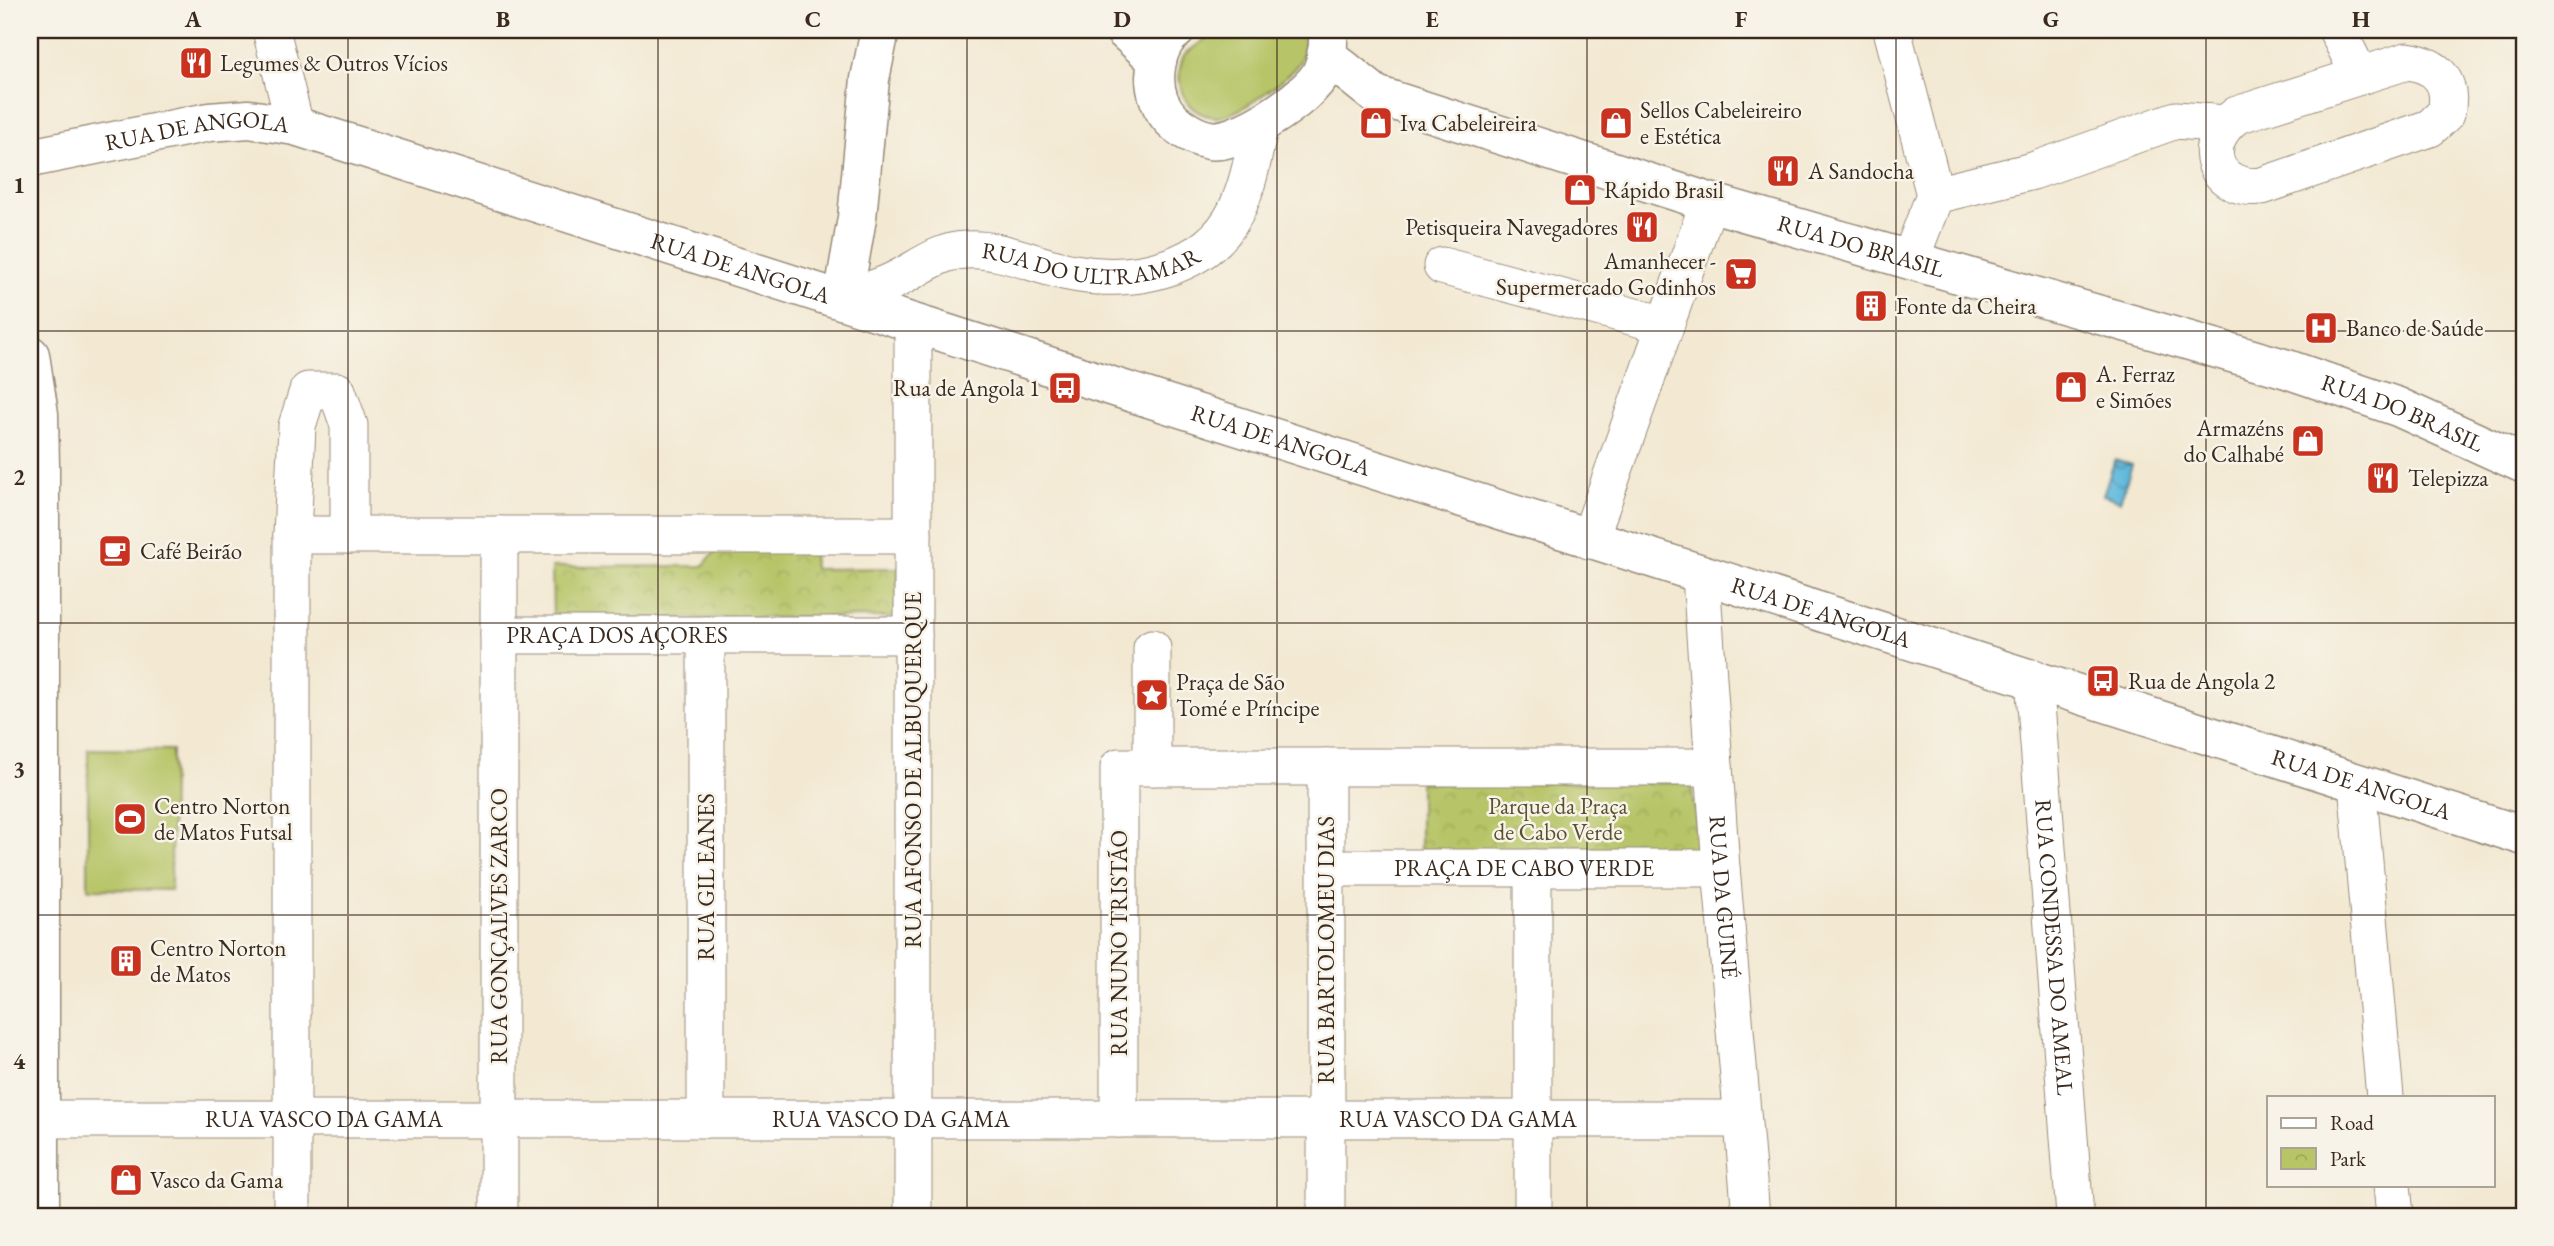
<svg xmlns="http://www.w3.org/2000/svg" width="2554" height="1246" viewBox="0 0 2554 1246" font-family="'EB Garamond',serif">
<style>
.grass{fill:#b7c567;stroke:#797842;stroke-width:2}
.park{fill:url(#park-crowns);stroke:#797842;stroke-width:2}
.water{fill:url(#water-waves);stroke:#4d727d;stroke-width:2}
.lines{fill:none;stroke-linecap:round;stroke-linejoin:round}
.minor-casing{stroke:#978a78;stroke-width:39}
.tertiary-casing{stroke:#978a78;stroke-width:41}
.secondary-casing{stroke:#978a78;stroke-width:41}
.minor{stroke:#fff;stroke-width:37}
.tertiary{stroke:#fff;stroke-width:38}
.secondary{stroke:#fff;stroke-width:38}
.grid{fill:none;stroke:#3b2a1e;stroke-width:2;stroke-opacity:0.55}
.labels{text-anchor:middle;dominant-baseline:central;stroke-width:5;stroke-linejoin:round;paint-order:stroke}
.poi-label{font-size:23px;fill:#3b2a1e;stroke:#f7f3e8;text-anchor:start}
.street-label{font-size:23px;fill:#3b2a1e;stroke:#f7f3e8}
.park-label{font-size:23px;fill:#5a5130;stroke:#f7f3e8}
.neatline{fill:none;stroke:#3b2a1e;stroke-width:2.5}
.grid-label{font-size:23px;text-anchor:middle;font-weight:bold;fill:#3b2a1e}
</style>
<defs>
<pattern id="park-crowns" width="20" height="18" patternUnits="userSpaceOnUse" patternTransform="scale(1.75)"><rect width="20" height="18" fill="#b7c567"/><path d="M2 6a3 3 0 1 1 6 0M12 15a3 3 0 1 1 6 0" fill="none" stroke="#9ea959"/></pattern>
<pattern id="water-waves" width="16" height="10" patternUnits="userSpaceOnUse" patternTransform="scale(1.75)"><rect width="16" height="10" fill="#5fb9dc"/><path d="M0 5q4-4 8 0t8 0" fill="none" stroke="#5097b2"/></pattern>
</defs>
<rect width="100%" height="100%" fill="#f7f3e8"/>
<filter id="ink" filterUnits="userSpaceOnUse"><feTurbulence type="fractalNoise" baseFrequency=".0143" numOctaves="2"/><feDisplacementMap in="SourceGraphic" scale="14" xChannelSelector="R" yChannelSelector="G"/><feConvolveMatrix kernelMatrix="1 2 1 2 8 2 1 2 1" color-interpolation-filters="sRGB"/></filter>
<filter id="wash" filterUnits="userSpaceOnUse"><feTurbulence type="fractalNoise" baseFrequency=".00686" numOctaves="4" result="noise"/><feDisplacementMap in="SourceGraphic" scale="28" xChannelSelector="R" yChannelSelector="G"/><feGaussianBlur stdDeviation="1.57" result="paint"/><feColorMatrix in="noise" values="0 0 0 0 0 0 0 0 0 0 0 0 0 0 0 0 0 1.4 0 .05"/><feComposite in="paint" operator="in"/></filter>
<g filter="url(#wash)">
<rect width="100%" height="100%" fill="#f3e9d3"/>
<!-- grass -->
<path class="grass" d="M1217,30H1302C1305,40 1306,51 1300,61C1290,78 1234,120 1214,117C1182,113 1173,81 1184,55Z
M88,749L172,750L171,890L88,889Z"/>
<!-- park -->
<path class="park" d="M813,548L814,569L898,568V617L553,619L552,567L703,566L717,549Z
M1420,782L1691,783L1701,857L1420,856Z"/>
<!-- water -->
<path class="water" d="M2115,460L2132,465L2120,501L2103,495Z"/>
</g>
<g filter="url(#ink)">
<g class="lines">
<defs>
<g id="minor">
<path d="M271,30L295,126"/>
<path d="M1892,30L1935,195"/>
<path d="M2337,30L2360,76"/>
<path d="M2407,61C2437,65 2453,81 2446,113L2430,128L2262,186C2213,192 2197,143 2237,115Z"/>
<path d="M1910,260L1935,195L2033,171L2176,120L2225,124"/>
<path d="M1442,266L1665,325"/>
<path id="s1" d="M843,299C859,293 877,289 893,281C917,270 938,251 965,250C1002,247 1038,267 1074,273C1132,284 1208,269 1236,211C1249,184 1254,152 1260,124"/>
<path d="M913,323V1216"/>
<path d="M292,535H499"/>
<path id="s2" d="M913,535H499V635H913"/>
<path d="M1589,540L1709,202"/>
<path id="s3" d="M1701,576L1721,868L1751,1216"/>
<path d="M499,635V1216"/>
<path d="M706,635V1119"/>
<path d="M1152,648V767"/>
<path id="s4" d="M2034,678L2075,1216"/>
<path d="M1326,767V1216"/>
<path d="M2357,783L2385,1097"/>
<path id="s5" d="M1326,868H1721"/>
<path d="M1533,868V1216"/>
<path id="s6" d="M30,1119H1741"/>
<path d="M1119,1119V767H1714"/>
<path d="M2392,1185L2395,1216"/>
<path d="M292,1216V535L297,426L308,391H337L349,425V535"/>
</g>
<g id="tertiary">
<path id="s7" d="M30,158L209,122L249,119L295,126L2524,836"/>
<path d="M843,299L857,218L870,79L880,30"/>
<path d="M30,355L39,414L40,467V1216"/>
</g>
<g id="secondary">
<path d="M1124,30L1157,60"/>
<path d="M1176,30C1161,40 1156,59 1155,77C1155,93 1161,109 1172,120C1181,129 1197,138 1209,140C1236,146 1309,97 1321,73C1326,63 1330,43 1327,32"/>
<path id="s8" d="M1326,55L1376,95L1709,202L2287,369L2398,407L2524,464"/>
</g>
</defs>
<!-- minor casing -->
<use href="#minor" class="minor-casing"/>
<!-- tertiary casing -->
<use href="#tertiary" class="tertiary-casing"/>
<!-- secondary casing -->
<use href="#secondary" class="secondary-casing"/>
<!-- minor -->
<use href="#minor" class="minor"/>
<!-- tertiary -->
<use href="#tertiary" class="tertiary"/>
<!-- secondary -->
<use href="#secondary" class="secondary"/>
</g>
</g>
<!-- grid -->
<path class="grid" d="M348,30V1216M658,30V1216M967,30V1216M1277,30V1216M1587,30V1216M1896,30V1216M2206,30V1216M30,331H2524M30,623H2524M30,915H2524"/>
<!-- icons -->
<defs>
<symbol id="restaurant-square" viewBox="-11 -11 22 22"><rect x="-9" y="-9" width="18" height="18" rx="4" fill="#c8321e" stroke="#f7f3e8"/><path d="M-5-6h1v4h1v-4h1v4h1v-4h1v5L-1.5 .5V6h-2V.5L-5-1ZM5-6V6H3V1.5H1.5Q1.5-4 5-6Z" fill="#fff"/></symbol>
<symbol id="shop-square" viewBox="-11 -11 22 22"><rect x="-9" y="-9" width="18" height="18" rx="4" fill="#c8321e" stroke="#f7f3e8"/><path d="M-5-2.5h2.3a2.7 3.5 0 0 1 5.4 0H5L5.5 6h-11ZM-1.5-2.5h3a1.5 2.3 0 0 0-3 0Z" fill="#fff"/></symbol>
<symbol id="supermarket-square" viewBox="-11 -11 22 22"><rect x="-9" y="-9" width="18" height="18" rx="4" fill="#c8321e" stroke="#f7f3e8"/><path d="M-6-5.5h2.5l.6 2H6L4.5 2H-2.5L-4.4-4H-6ZM-1.5 3.2a1.3 1.3 0 1 0 .1 0ZM3 3.2a1.3 1.3 0 1 0 .1 0Z" fill="#fff"/></symbol>
<symbol id="building-square" viewBox="-11 -11 22 22"><rect x="-9" y="-9" width="18" height="18" rx="4" fill="#c8321e" stroke="#f7f3e8"/><path d="M-4-6H4V6H1V3H-1V6H-4ZM-2.5-4.3h1.7v1.8h-1.7ZM.8-4.3h1.7v1.8H.8ZM-2.5-1h1.7V.8h-1.7ZM.8-1h1.7V.8H.8Z" fill="#fff"/></symbol>
<symbol id="hospital-square" viewBox="-11 -11 22 22"><rect x="-9" y="-9" width="18" height="18" rx="4" fill="#c8321e" stroke="#f7f3e8"/><path d="M-5-5h3v3.5h4V-5h3V5h-3V1.5h-4V5h-3Z" fill="#fff"/></symbol>
<symbol id="bus-square" viewBox="-11 -11 22 22"><rect x="-9" y="-9" width="18" height="18" rx="4" fill="#c8321e" stroke="#f7f3e8"/><path d="M-5-6H5V4H4V6H2V4H-2V6H-4V4H-5ZM-3.5-4V0h7V-4ZM-3.5 1.2v1.5H-2V1.2ZM2 1.2v1.5H3.5V1.2Z" fill="#fff"/></symbol>
<symbol id="cafe-square" viewBox="-11 -11 22 22"><rect x="-9" y="-9" width="18" height="18" rx="4" fill="#c8321e" stroke="#f7f3e8"/><path d="M-5.5-4.5H6V0H3Q3 3.5 0 3.5H-2.5Q-5.5 3.5-5.5 0ZM3-3.2v2h1.7v-2ZM-6 4.5H4V6H-6Z" fill="#fff"/></symbol>
<symbol id="sight-square" viewBox="-11 -11 22 22"><rect x="-9" y="-9" width="18" height="18" rx="4" fill="#c8321e" stroke="#f7f3e8"/><path d="M0-6L1.8-2.2L6-1.7L2.9 1.2L3.7 5.4L0 3.3L-3.7 5.4L-2.9 1.2L-6-1.7L-1.8-2.2Z" fill="#fff"/></symbol>
<symbol id="stadium-square" viewBox="-11 -11 22 22"><rect x="-9" y="-9" width="18" height="18" rx="4" fill="#c8321e" stroke="#f7f3e8"/><path d="M0-5a6.5 5 0 1 0 0 10a6.5 5 0 1 0 0-10ZM-3.5-1.8h7v3.6h-7Z" fill="#fff"/></symbol>
</defs>
<g fill-rule="evenodd">
<use href="#restaurant-square" x="177" y="44" width="38" height="38"/>
<use href="#shop-square" x="1357" y="104" width="38" height="38"/>
<use href="#shop-square" x="1597" y="104" width="38" height="38"/>
<use href="#restaurant-square" x="1764" y="152" width="38" height="38"/>
<use href="#shop-square" x="1561" y="171" width="38" height="38"/>
<use href="#restaurant-square" x="1623" y="208" width="38" height="38"/>
<use href="#supermarket-square" x="1722" y="255" width="38" height="38"/>
<use href="#building-square" x="1852" y="287" width="38" height="38"/>
<use href="#hospital-square" x="2302" y="309" width="38" height="38"/>
<use href="#shop-square" x="2052" y="368" width="38" height="38"/>
<use href="#bus-square" x="1046" y="369" width="38" height="38"/>
<use href="#shop-square" x="2289" y="422" width="38" height="38"/>
<use href="#restaurant-square" x="2364" y="459" width="38" height="38"/>
<use href="#cafe-square" x="96" y="532" width="38" height="38"/>
<use href="#bus-square" x="2084" y="662" width="38" height="38"/>
<use href="#sight-square" x="1133" y="676" width="38" height="38"/>
<use href="#stadium-square" x="111" y="800" width="38" height="38"/>
<use href="#building-square" x="107" y="942" width="38" height="38"/>
<use href="#shop-square" x="107" y="1161" width="38" height="38"/>
</g>
<g class="labels">
<!-- poi labels -->
<g class="poi-label">
<text x="220" y="63">Legumes &amp; Outros Vícios</text>
<text x="1640" y="110">Sellos Cabeleireiro<tspan x="1640" dy="26">e Estética</tspan></text>
<text x="1400" y="123">Iva Cabeleireira</text>
<text x="1808" y="171">A Sandocha</text>
<text x="1604" y="190">Rápido Brasil</text>
<text x="1618" y="227" text-anchor="end">Petisqueira Navegadores</text>
<text x="1716" y="261" text-anchor="end">Amanhecer -<tspan x="1716" dy="26">Supermercado Godinhos</tspan></text>
<text x="1896" y="306">Fonte da Cheira</text>
<text x="2346" y="328">Banco de Saúde</text>
<text x="2096" y="374">A. Ferraz<tspan x="2096" dy="26">e Simões</tspan></text>
<text x="1040" y="388" text-anchor="end">Rua de Angola 1</text>
<text x="2284" y="428" text-anchor="end">Armazéns<tspan x="2284" dy="26">do Calhabé</tspan></text>
<text x="2408" y="478">Telepizza</text>
<text x="140" y="551">Café Beirão</text>
<text x="2128" y="681">Rua de Angola 2</text>
<text x="1176" y="682">Praça de São<tspan x="1176" dy="26">Tomé e Príncipe</tspan></text>
<text x="154" y="806">Centro Norton<tspan x="154" dy="26">de Matos Futsal</tspan></text>
<text x="150" y="948">Centro Norton<tspan x="150" dy="26">de Matos</tspan></text>
<text x="150" y="1180">Vasco da Gama</text>
</g>
<!-- street labels -->
<g class="street-label">
<text stroke="none"><textPath href="#s7" startOffset="170">RUA DE ANGOLA</textPath></text>
<text stroke="none"><textPath href="#s8" startOffset="572">RUA DO BRASIL</textPath></text>
<text stroke="none"><textPath href="#s1" startOffset="261">RUA DO ULTRAMAR</textPath></text>
<text stroke="none"><textPath href="#s7" startOffset="737">RUA DE ANGOLA</textPath></text>
<text stroke="none"><textPath href="#s8" startOffset="1139">RUA DO BRASIL</textPath></text>
<text stroke="none"><textPath href="#s7" startOffset="1304">RUA DE ANGOLA</textPath></text>
<text stroke="none"><textPath href="#s7" startOffset="1871">RUA DE ANGOLA</textPath></text>
<text stroke="none"><textPath href="#s2" startOffset="632">PRAÇA DOS AÇORES</textPath></text>
<text transform="translate(913 770) rotate(-90)">RUA AFONSO DE ALBUQUERQUE</text>
<text stroke="none"><textPath href="#s7" startOffset="2438">RUA DE ANGOLA</textPath></text>
<text stroke="none"><textPath href="#s5" startOffset="198">PRAÇA DE CABO VERDE</textPath></text>
<text transform="translate(706 877) rotate(-90)">RUA GIL EANES</text>
<text stroke="none"><textPath href="#s3" startOffset="322">RUA DA GUINÉ</textPath></text>
<text transform="translate(499 926) rotate(-90)">RUA GONÇALVES ZARCO</text>
<text transform="translate(1119 943) rotate(-90)">RUA NUNO TRISTÃO</text>
<text stroke="none"><textPath href="#s4" startOffset="270">RUA CONDESSA DO AMEAL</textPath></text>
<text transform="translate(1326 950) rotate(-90)">RUA BARTOLOMEU DIAS</text>
<text stroke="none"><textPath href="#s6" startOffset="294">RUA VASCO DA GAMA</textPath></text>
<text stroke="none"><textPath href="#s6" startOffset="861">RUA VASCO DA GAMA</textPath></text>
<text stroke="none"><textPath href="#s6" startOffset="1428">RUA VASCO DA GAMA</textPath></text>
</g>
<!-- park labels -->
<g class="park-label">
<text x="1558" y="806">Parque da Praça<tspan x="1558" dy="26">de Cabo Verde</tspan></text>
</g>
</g>
<!-- margin -->
<rect width="2554" height="1246" fill="none" stroke="#f7f3e8" stroke-width="77"/>
<!-- legend -->
<rect x="2267" y="1096" width="228" height="91" fill="#f7f3e8" stroke="#aca397" stroke-width="2"/>
<rect x="2281" y="1118" width="35" height="10" fill="#ffffff" stroke="#aca397" stroke-width="2"/>
<text x="2330" y="1130" font-size="21" fill="#3b2a1e">Road</text>
<rect x="2281" y="1148" width="35" height="21" fill="url(#park-crowns)" stroke="#aca397" stroke-width="2"/>
<text x="2330" y="1166" font-size="21" fill="#3b2a1e">Park</text>
<rect x="38" y="38" width="2478" height="1170" class="neatline"/>
<g class="grid-label">
<text x="193" y="27">A</text>
<text x="503" y="27">B</text>
<text x="813" y="27">C</text>
<text x="1122" y="27">D</text>
<text x="1432" y="27">E</text>
<text x="1741" y="27">F</text>
<text x="2051" y="27">G</text>
<text x="2361" y="27">H</text>
<text x="19" y="193">1</text>
<text x="19" y="485">2</text>
<text x="19" y="777">3</text>
<text x="19" y="1069">4</text>
</g>
</svg>
